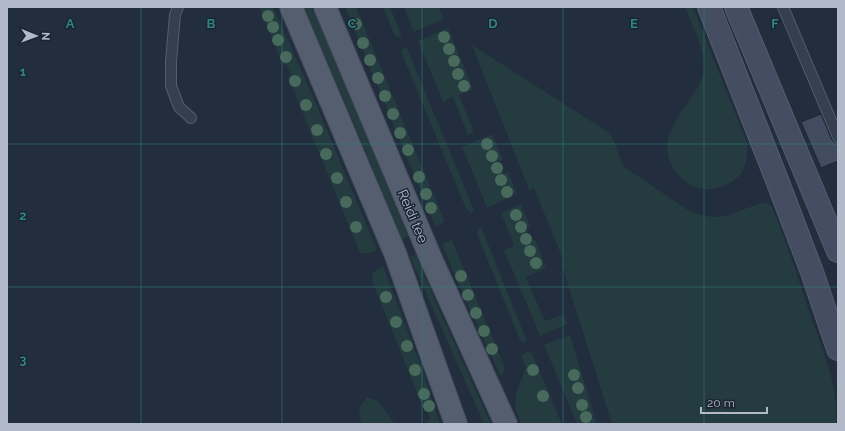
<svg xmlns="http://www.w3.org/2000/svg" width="845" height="431" viewBox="0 0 845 431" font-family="Raleway,sans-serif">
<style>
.green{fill:#243b3f}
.building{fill:#414c60;stroke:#1d2635}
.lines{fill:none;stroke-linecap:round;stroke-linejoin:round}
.lane-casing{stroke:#545d6c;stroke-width:12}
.secondary-casing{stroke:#545d6c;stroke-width:24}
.primary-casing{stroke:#3f4857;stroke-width:24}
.lane{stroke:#363f4e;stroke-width:10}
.secondary{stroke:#444d61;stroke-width:22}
.primary{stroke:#545e6e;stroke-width:22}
.tree{fill:#486a5c}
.grid{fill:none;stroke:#308480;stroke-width:1;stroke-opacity:0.55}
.labels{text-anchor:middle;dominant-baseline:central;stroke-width:3;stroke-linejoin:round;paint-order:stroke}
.street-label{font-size:14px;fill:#b2bac9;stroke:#1b2433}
.grid-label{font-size:13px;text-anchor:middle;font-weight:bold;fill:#308480;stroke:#1b2433;stroke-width:3;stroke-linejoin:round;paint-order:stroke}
</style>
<rect width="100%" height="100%" fill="#222d3e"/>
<!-- green -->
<path class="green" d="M259,7H273L312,94L377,250C371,253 367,254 360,253L288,77L291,75L286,64L283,65Z
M303,7H311L321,26L408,236L402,239C370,161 338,84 303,7Z
M345,7H356L445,222L435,226Z
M383,7H390L401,34V37H397L394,34Z
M404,7H439L444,19L414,32Z
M685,7H693L747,143C748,152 747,162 743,170C736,185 711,193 695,187C685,183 674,172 670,162C660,136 681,113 694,93C698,86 703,79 704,71C706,50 692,26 685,7Z
M448,28L473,89L459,95L474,132L468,135L453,97L443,102L418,41Z
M472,45L611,134L623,166L689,211C701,216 713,218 725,216C734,214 761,201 767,203C769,204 770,205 772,207C786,240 797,274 808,308C820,343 840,388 836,424H612L561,263L564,262L534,188L529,190Z
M404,47L407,48L474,210L471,213L466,209L401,52Z
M492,134L503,160L498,162L504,174L508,172L517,194L487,208L462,147Z
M521,204L530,226L526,228L531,240L535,239L546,268L526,277L545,321L564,314L567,324L540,336L504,250L514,246L501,213Z
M480,227L482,229L527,341L523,342L520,340L477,234L478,229Z
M452,240L504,365V372L502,375H500L460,287L442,244Z
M416,254L433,296L491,424H484L410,257Z
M383,266L422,369L440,424H428L427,421L430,420L426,407L423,408L372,281L373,272Z
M570,335L592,407L596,424H577L544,345Z
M527,352L532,353L562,424H521C519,419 517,414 516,409C513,394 521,381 526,367L521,355Z
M367,397L378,401L395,424H361L359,408Z"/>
<!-- building -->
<path class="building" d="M821,114L832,140L834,142L838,143V161L821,168L801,122Z"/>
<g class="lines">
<defs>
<path id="lane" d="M178,7L175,15L171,61V86L179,107L191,118
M783,7L838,137"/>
<path id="secondary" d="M709,7L777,180L812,272L838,349
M736,7L838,251"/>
<path id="primary" d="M291,7L395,253L456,424
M325,7L432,261L506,424"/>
</defs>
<!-- lane casing -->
<use href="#lane" class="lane-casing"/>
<!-- secondary casing -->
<use href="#secondary" class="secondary-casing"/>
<!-- primary casing -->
<use href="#primary" class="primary-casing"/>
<!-- lane -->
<use href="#lane" class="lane"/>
<!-- secondary -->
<use href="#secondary" class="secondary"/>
<!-- primary -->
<use href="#primary" class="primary"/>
</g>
<!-- trees -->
<g class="tree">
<circle cx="268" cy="16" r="6"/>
<circle cx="356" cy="24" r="6"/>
<circle cx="273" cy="27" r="6"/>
<circle cx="444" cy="37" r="6"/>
<circle cx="278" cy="40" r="6"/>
<circle cx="363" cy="43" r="6"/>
<circle cx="449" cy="49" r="6"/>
<circle cx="286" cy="57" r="6"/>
<circle cx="370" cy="60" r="6"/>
<circle cx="454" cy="61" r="6"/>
<circle cx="458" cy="74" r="6"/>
<circle cx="378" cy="78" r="6"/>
<circle cx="295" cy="81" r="6"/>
<circle cx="464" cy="86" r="6"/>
<circle cx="385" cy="96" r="6"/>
<circle cx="306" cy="105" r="6"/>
<circle cx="393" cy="114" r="6"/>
<circle cx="317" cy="130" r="6"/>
<circle cx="400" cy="133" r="6"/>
<circle cx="487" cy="144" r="6"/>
<circle cx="408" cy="150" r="6"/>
<circle cx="326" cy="154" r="6"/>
<circle cx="492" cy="156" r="6"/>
<circle cx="497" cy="168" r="6"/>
<circle cx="419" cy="177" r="6"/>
<circle cx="337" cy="178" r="6"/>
<circle cx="501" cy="180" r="6"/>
<circle cx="507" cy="192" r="6"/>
<circle cx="426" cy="194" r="6"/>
<circle cx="346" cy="202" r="6"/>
<circle cx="431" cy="208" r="6"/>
<circle cx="516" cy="215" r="6"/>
<circle cx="356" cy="227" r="6"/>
<circle cx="521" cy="227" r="6"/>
<circle cx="526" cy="239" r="6"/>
<circle cx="530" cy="251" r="6"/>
<circle cx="536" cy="263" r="6"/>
<circle cx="461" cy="276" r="6"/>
<circle cx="468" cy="295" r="6"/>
<circle cx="386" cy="297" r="6"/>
<circle cx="476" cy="313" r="6"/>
<circle cx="396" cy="322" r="6"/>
<circle cx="484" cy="331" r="6"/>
<circle cx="407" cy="346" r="6"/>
<circle cx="492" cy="349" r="6"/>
<circle cx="415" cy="370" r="6"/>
<circle cx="533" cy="370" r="6"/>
<circle cx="574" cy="375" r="6"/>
<circle cx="578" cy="388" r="6"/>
<circle cx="424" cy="394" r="6"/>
<circle cx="543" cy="396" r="6"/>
<circle cx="582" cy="405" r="6"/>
<circle cx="429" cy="406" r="6"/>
<circle cx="586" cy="417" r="6"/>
</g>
<!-- grid -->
<path class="grid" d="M141,7V424M282,7V424M422,7V424M563,7V424M704,7V424M7,144H838M7,287H838"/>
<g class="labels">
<!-- street labels -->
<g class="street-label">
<text transform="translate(413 216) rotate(67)">Reidi tee</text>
</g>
</g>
<g class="grid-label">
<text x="70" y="28">A</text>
<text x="211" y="28">B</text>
<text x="352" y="28">C</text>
<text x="493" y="28">D</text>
<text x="634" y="28">E</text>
<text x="775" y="28">F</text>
<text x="23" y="76">1</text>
<text x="23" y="220">2</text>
<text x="23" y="364">3</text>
</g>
<!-- border -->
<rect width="845" height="431" fill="none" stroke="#b2bac9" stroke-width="16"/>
<!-- north arrow -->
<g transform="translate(36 36) rotate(91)" stroke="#1b2433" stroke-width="3" paint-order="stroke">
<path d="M0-3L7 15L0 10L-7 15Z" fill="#b2bac9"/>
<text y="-6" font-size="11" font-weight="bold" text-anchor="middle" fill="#b2bac9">N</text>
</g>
<!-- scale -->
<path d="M701 407v6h66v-6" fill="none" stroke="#b2bac9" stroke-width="2"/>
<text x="707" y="407" font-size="12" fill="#b2bac9" stroke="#1b2433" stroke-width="3" paint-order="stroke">20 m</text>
</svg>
